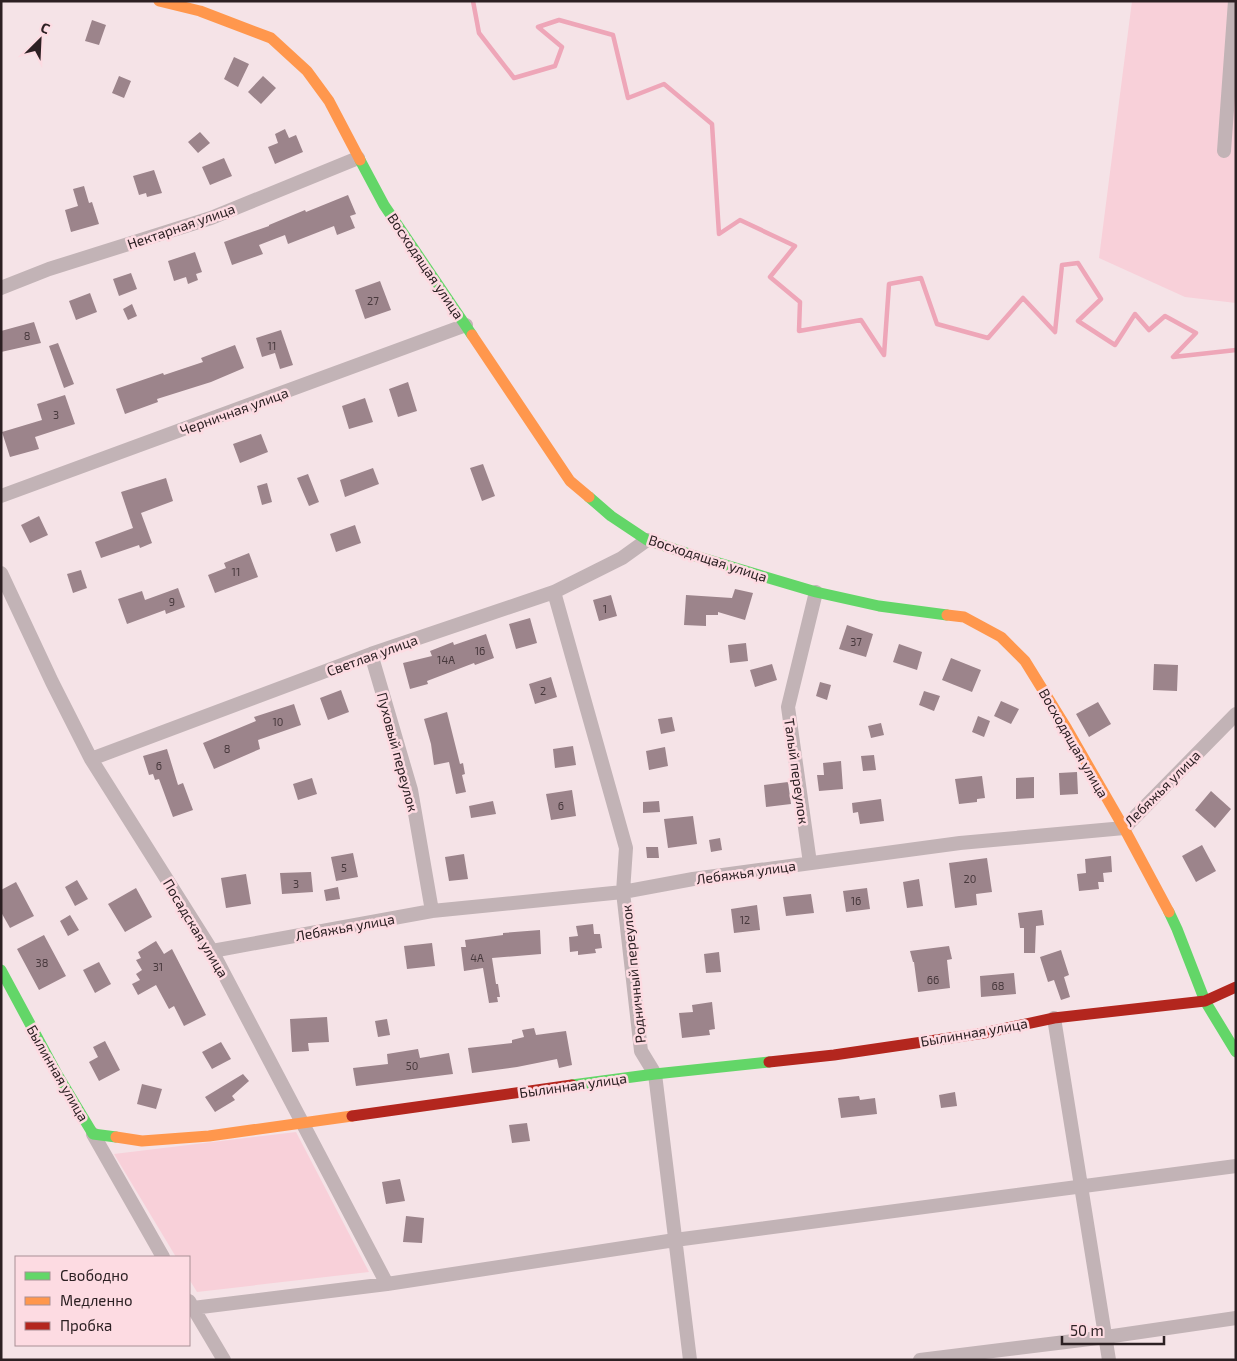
<svg xmlns="http://www.w3.org/2000/svg" width="1237" height="1361" viewBox="0 0 1237 1361" font-family="'Exo 2',sans-serif">
<style>
.green{fill:#f8d0d9}
.lines{fill:none;stroke-linecap:round;stroke-linejoin:round}
.stream{stroke:#eea6b8;stroke-width:4.5}
.building{fill:#9c848b}
.street{stroke:#c2b3b6;stroke-width:14}
.fast{stroke:#63d668;stroke-width:11}
.slow{stroke:#ff974d;stroke-width:11}
.jam{stroke:#b3261e;stroke-width:11}
.labels{text-anchor:middle;dominant-baseline:central;stroke-width:5;stroke-linejoin:round;paint-order:stroke}
.number-label{font-size:11px;fill:#48393d}
.street-label{font-size:14px;fill:#2c2023;stroke:#fddbe2}
</style>
<rect width="100%" height="100%" fill="#f5e3e7"/>
<!-- green -->
<path class="green" d="M1132,1H1236V303L1185,297L1099,258Z
M296,1132L369,1272L197,1292L189,1279V1257H176L114,1154Z"/>
<g class="lines">
<!-- stream -->
<path class="stream" d="M473,1L479,33L514,78L555,66L562,47L538,27L559,20L613,35L628,98L664,84L712,124L719,234L740,220L795,246L770,277L800,302L799,331L861,320L884,355L889,284L921,278L937,324L988,338L1023,298L1055,332L1062,265L1078,263L1101,299L1078,321L1115,345L1135,314L1149,330L1165,316L1196,333L1173,357L1236,350"/>
</g>
<!-- building -->
<path class="building" d="M92,20L106,25L99,45L85,41Z
M234,57L249,64L238,87L224,79Z
M119,76L131,81L124,98L112,93Z
M263,76L276,88L261,104L248,92Z
M285,129L289,138L296,135L303,152L275,164L268,147L278,143L275,134Z
M200,132L210,143L198,153L188,142Z
M224,158L232,176L210,185L202,167Z
M154,170L162,193L147,197L146,193L139,195L133,176Z
M84,186L89,203L92,202L99,224L71,232L65,210L78,206L73,189Z
M348,195L356,214L350,216L355,228L337,235L334,226L288,244L285,235L259,245L263,254L232,265L224,242L269,226V225L305,210L306,212Z
M195,252L202,272L196,274L198,280L188,284L186,277L174,281L168,261Z
M131,273L137,289L119,296L113,279Z
M380,281L391,310L365,319L355,290Z
M90,293L97,312L76,320L69,301Z
M132,304L137,316L128,320L123,309Z
M34,322L41,343L1,352V331Z
M281,330L293,365L280,369L275,353L262,357L256,338Z
M58,343L74,384L64,388L49,346Z
M235,345L244,368L211,382L157,399L158,402L125,414L116,389L163,373L164,375L203,362L201,358Z
M408,382L417,411L398,417L389,389Z
M65,395L75,424L35,437L39,449L10,457L2,432L42,420L37,404Z
M365,398L373,422L349,429L342,406Z
M261,434L268,452L240,463L233,444Z
M483,464L495,496L482,501L470,468Z
M373,468L379,484L345,497L340,480Z
M308,474L319,502L309,506L297,478Z
M166,478L173,501L141,513L152,543L140,548L139,545L101,558L95,542L133,528L121,492Z
M267,483L272,502L262,505L257,486Z
M39,516L48,535L30,543L21,525Z
M355,525L361,543L336,552L330,534Z
M249,553L258,577L215,593L208,575L226,568L224,563Z
M81,570L87,588L73,593L67,574Z
M178,588L185,607L166,614L165,610L127,624L118,599L142,591L145,600Z
M735,589L753,593L745,620L718,612V615H706V626L684,625L686,595L732,598Z
M611,595L617,616L599,621L593,600Z
M530,618L537,643L516,649L509,624Z
M847,625L873,634L866,657L839,649Z
M486,634L494,658L475,665L474,663L427,681L428,684L410,689L403,663L432,656L430,651L453,642L454,645Z
M746,643L748,661L730,663L728,645Z
M899,644L922,652L917,670L893,662Z
M951,658L981,670L972,692L942,680Z
M772,664L777,680L755,687L750,670Z
M1154,664L1178,665L1177,691L1153,690Z
M551,677L557,697L535,704L529,684Z
M820,682L831,685L827,700L816,696Z
M341,690L349,712L328,720L320,698Z
M924,691L940,696L934,711L919,705Z
M1001,701L1019,709L1011,724L994,716Z
M1098,702L1111,724L1089,737L1076,714Z
M294,704L301,725L258,740L260,749L214,769L203,743L256,721L254,717Z
M447,712L460,764L463,763L465,774L462,775L466,792L456,794L449,762L434,765L431,744L424,719Z
M978,716L990,721L984,737L972,732Z
M672,717L675,731L661,734L658,719Z
M881,723L884,735L871,738L868,726Z
M573,746L576,765L555,768L553,749Z
M665,747L668,766L649,770L646,751Z
M167,749L178,785L183,783L193,810L173,817L159,779L155,780L153,774L149,775L143,756Z
M874,755L876,770L863,771L861,756Z
M841,761L843,789L819,791L817,775H824L823,763Z
M1077,772L1078,794L1060,795L1059,773Z
M982,776L985,798L977,799V802L959,804L955,779Z
M1034,777V798L1016,799V778Z
M312,778L317,794L298,800L293,784Z
M788,782L791,804L766,807L764,785Z
M572,790L576,816L551,820L546,794Z
M1211,791L1231,809L1215,828L1195,810Z
M881,799L884,821L860,824L858,812L853,813L852,803Z
M493,801L496,814L471,818L469,806Z
M659,801L660,812L643,813V802Z
M693,816L697,844L668,848L664,819Z
M720,838L722,850L711,852L709,840Z
M1202,845L1216,871L1196,882L1182,856Z
M646,847H658L659,858H647Z
M353,853L358,877L336,881L331,857Z
M464,854L468,879L449,881L445,857Z
M1111,856L1112,872L1103,873L1104,882H1098L1099,889L1079,891L1077,874L1086,873L1085,859Z
M987,858L992,892L976,894L977,905L955,908L949,863Z
M311,872L313,892L282,894L280,873Z
M246,874L251,904L226,908L221,878Z
M919,879L923,906L907,908L903,882Z
M77,880L88,899L75,906L65,887Z
M16,882L34,916L10,928L1,912V890Z
M338,887L340,899L326,901L324,890Z
M136,888L152,917L125,932L108,904Z
M867,888L870,909L846,912L843,891Z
M811,894L814,913L786,916L783,897Z
M757,905L760,930L734,933L731,909Z
M1042,910L1044,925L1036,926L1035,953H1024V928H1020L1018,913Z
M70,915L79,930L68,936L60,921Z
M593,924L594,934H600L602,948L595,949L596,953L578,955V951L570,952L569,937L578,936L576,926Z
M540,930L541,954L492,958L496,984H498L500,997H497L498,1002L489,1003L483,968L464,971L461,947H466L465,940L503,935V933Z
M44,935L66,976L39,990L17,949Z
M156,941L164,954L172,949L206,1015L184,1026L174,1006L169,1009L156,985L138,995L132,984L140,980L136,974L142,970L136,960L141,958L138,952Z
M432,943L435,966L407,969L404,946Z
M949,946L952,959L947,960L950,988L918,992L914,962H913L910,951Z
M1061,950L1069,975L1064,977L1070,997L1061,1000L1054,980L1048,982L1040,957Z
M719,952L721,972L706,973L704,954Z
M99,962L111,984L95,993L83,970Z
M1014,973L1016,994L981,997L980,976Z
M712,1002L715,1029L709,1030L710,1035L682,1038L679,1013L693,1012L692,1005Z
M327,1017L329,1042L308,1043L309,1051L292,1052L290,1019Z
M387,1019L390,1035L378,1037L375,1021Z
M534,1028L536,1035L566,1031L572,1065L559,1068L557,1059L517,1067L472,1073L468,1048L512,1043V1040L524,1037L522,1030Z
M105,1041L120,1070L99,1081L89,1062L98,1057L93,1047Z
M221,1042L231,1059L212,1069L202,1052Z
M418,1049L420,1058L449,1053L453,1074L356,1086L353,1068L388,1064L387,1054Z
M243,1074L249,1081L232,1096L235,1100L215,1112L205,1097Z
M142,1084L162,1089L156,1109L137,1104Z
M955,1092L957,1106L941,1108L939,1095Z
M859,1096L860,1100L875,1098L877,1114L841,1118L838,1098Z
M527,1123L530,1141L512,1143L509,1125Z
M400,1179L405,1201L386,1204L382,1182Z
M406,1216L424,1218L422,1243L403,1242Z"/>
<g class="lines">
<!-- street -->
<path class="street" d="M1224,151L1235,1
M1,288L49,269L211,218L358,158
M1,496L466,325
M1,573L52,682L91,759L212,951L387,1284
M554,592L626,848L623,892L641,1051L655,1074L690,1360
M371,654L411,790L432,911
M91,759L371,654L554,592L622,558L647,540
M810,863L788,707L816,592
M212,951L432,911L623,892L693,879L960,843L1124,828L1236,714
M1054,1018L1109,1360
M93,1134L163,1257
M189,1301L224,1360
M193,1308L387,1284L675,1240L1236,1166
M920,1360L1106,1337L1236,1318"/>
<!-- fast -->
<path class="fast" d="M360,160L384,205L472,335
M589,497L611,516L647,540L692,555L816,592L879,606L947,615
M1169,912L1177,929L1205,1001L1236,1052
M1,970L57,1074L93,1134L116,1137
M572,1085L655,1074L769,1062"/>
<!-- slow -->
<path class="slow" d="M159,1L200,11L271,38L307,71L329,101L360,160
M472,335L570,481L589,497
M947,615L964,617L1001,637L1025,661L1067,729L1124,828L1169,912
M116,1137L142,1141L209,1136L352,1116"/>
<!-- jam -->
<path class="jam" d="M769,1062L834,1055L984,1033L1054,1018L1205,1001L1236,987
M352,1116L572,1085"/>
</g>
<g class="labels">
<!-- number labels -->
<g class="number-label">
<text x="373" y="300">27</text>
<text x="27" y="335">8</text>
<text x="272" y="345">11</text>
<text x="56" y="414">3</text>
<text x="236" y="571">11</text>
<text x="172" y="601">9</text>
<text x="605" y="608">1</text>
<text x="856" y="641">37</text>
<text x="480" y="650">16</text>
<text x="446" y="659">14А</text>
<text x="543" y="690">2</text>
<text x="278" y="721">10</text>
<text x="227" y="748">8</text>
<text x="159" y="765">6</text>
<text x="561" y="805">6</text>
<text x="344" y="867">5</text>
<text x="970" y="878">20</text>
<text x="296" y="883">3</text>
<text x="856" y="900">16</text>
<text x="745" y="919">12</text>
<text x="477" y="957">4А</text>
<text x="42" y="962">38</text>
<text x="158" y="966">31</text>
<text x="933" y="979">66</text>
<text x="998" y="985">68</text>
<text x="412" y="1065">50</text>
</g>
<!-- street labels -->
<g class="street-label">
<text transform="translate(181 226) rotate(-19)">Нектарная улица</text>
<text transform="translate(426 266) rotate(56)">Восходящая улица</text>
<text transform="translate(234 411) rotate(-20)">Черничная улица</text>
<text transform="translate(708 558) rotate(18)">Восходящая улица</text>
<text transform="translate(372 655) rotate(-20)">Светлая улица</text>
<text transform="translate(1074 743) rotate(60)">Восходящая улица</text>
<text transform="translate(398 752) rotate(75)">Пуховый переулок</text>
<text transform="translate(797 771) rotate(82)">Талый переулок</text>
<text transform="translate(1162 788) rotate(-45)">Лебяжья улица</text>
<text transform="translate(746 872) rotate(-8)">Лебяжья улица</text>
<text transform="translate(345 927) rotate(-10)">Лебяжья улица</text>
<text transform="translate(196 928) rotate(59)">Посадская улица</text>
<text transform="translate(633 974) rotate(-96)">Родничный переулок</text>
<text transform="translate(974 1032) rotate(-10)">Былинная улица</text>
<text transform="translate(58 1073) rotate(60)">Былинная улица</text>
<text transform="translate(573 1085) rotate(-8)">Былинная улица</text>
</g>
</g>
<!-- border -->
<rect width="1237" height="1361" fill="none" stroke="#2c2023" stroke-width="5"/>
<!-- legend -->
<rect x="15" y="1256" width="175" height="90" fill="#fddbe2" stroke="#a99096"/>
<rect x="25" y="1272" width="25" height="8" fill="#63d668" stroke="#a99096"/>
<text x="60" y="1281" font-size="15" fill="#2c2023">Свободно</text>
<rect x="25" y="1297" width="25" height="8" fill="#ff974d" stroke="#a99096"/>
<text x="60" y="1306" font-size="15" fill="#2c2023">Медленно</text>
<rect x="25" y="1322" width="25" height="8" fill="#b3261e" stroke="#a99096"/>
<text x="60" y="1331" font-size="15" fill="#2c2023">Пробка</text>
<!-- north arrow -->
<g transform="translate(40 40) rotate(24)" stroke="#fddbe2" stroke-width="4" paint-order="stroke">
<path d="M0-4L9 19L0 12L-9 19Z" fill="#2c2023"/>
<text y="-8" font-size="14" font-weight="bold" text-anchor="middle" fill="#2c2023">С</text>
</g>
<!-- scale -->
<path d="M1062 1336v8h102v-8" fill="none" stroke="#2c2023" stroke-width="2.5"/>
<text x="1070" y="1336" font-size="15" fill="#2c2023" stroke="#fddbe2" stroke-width="4" paint-order="stroke">50 m</text>
</svg>
